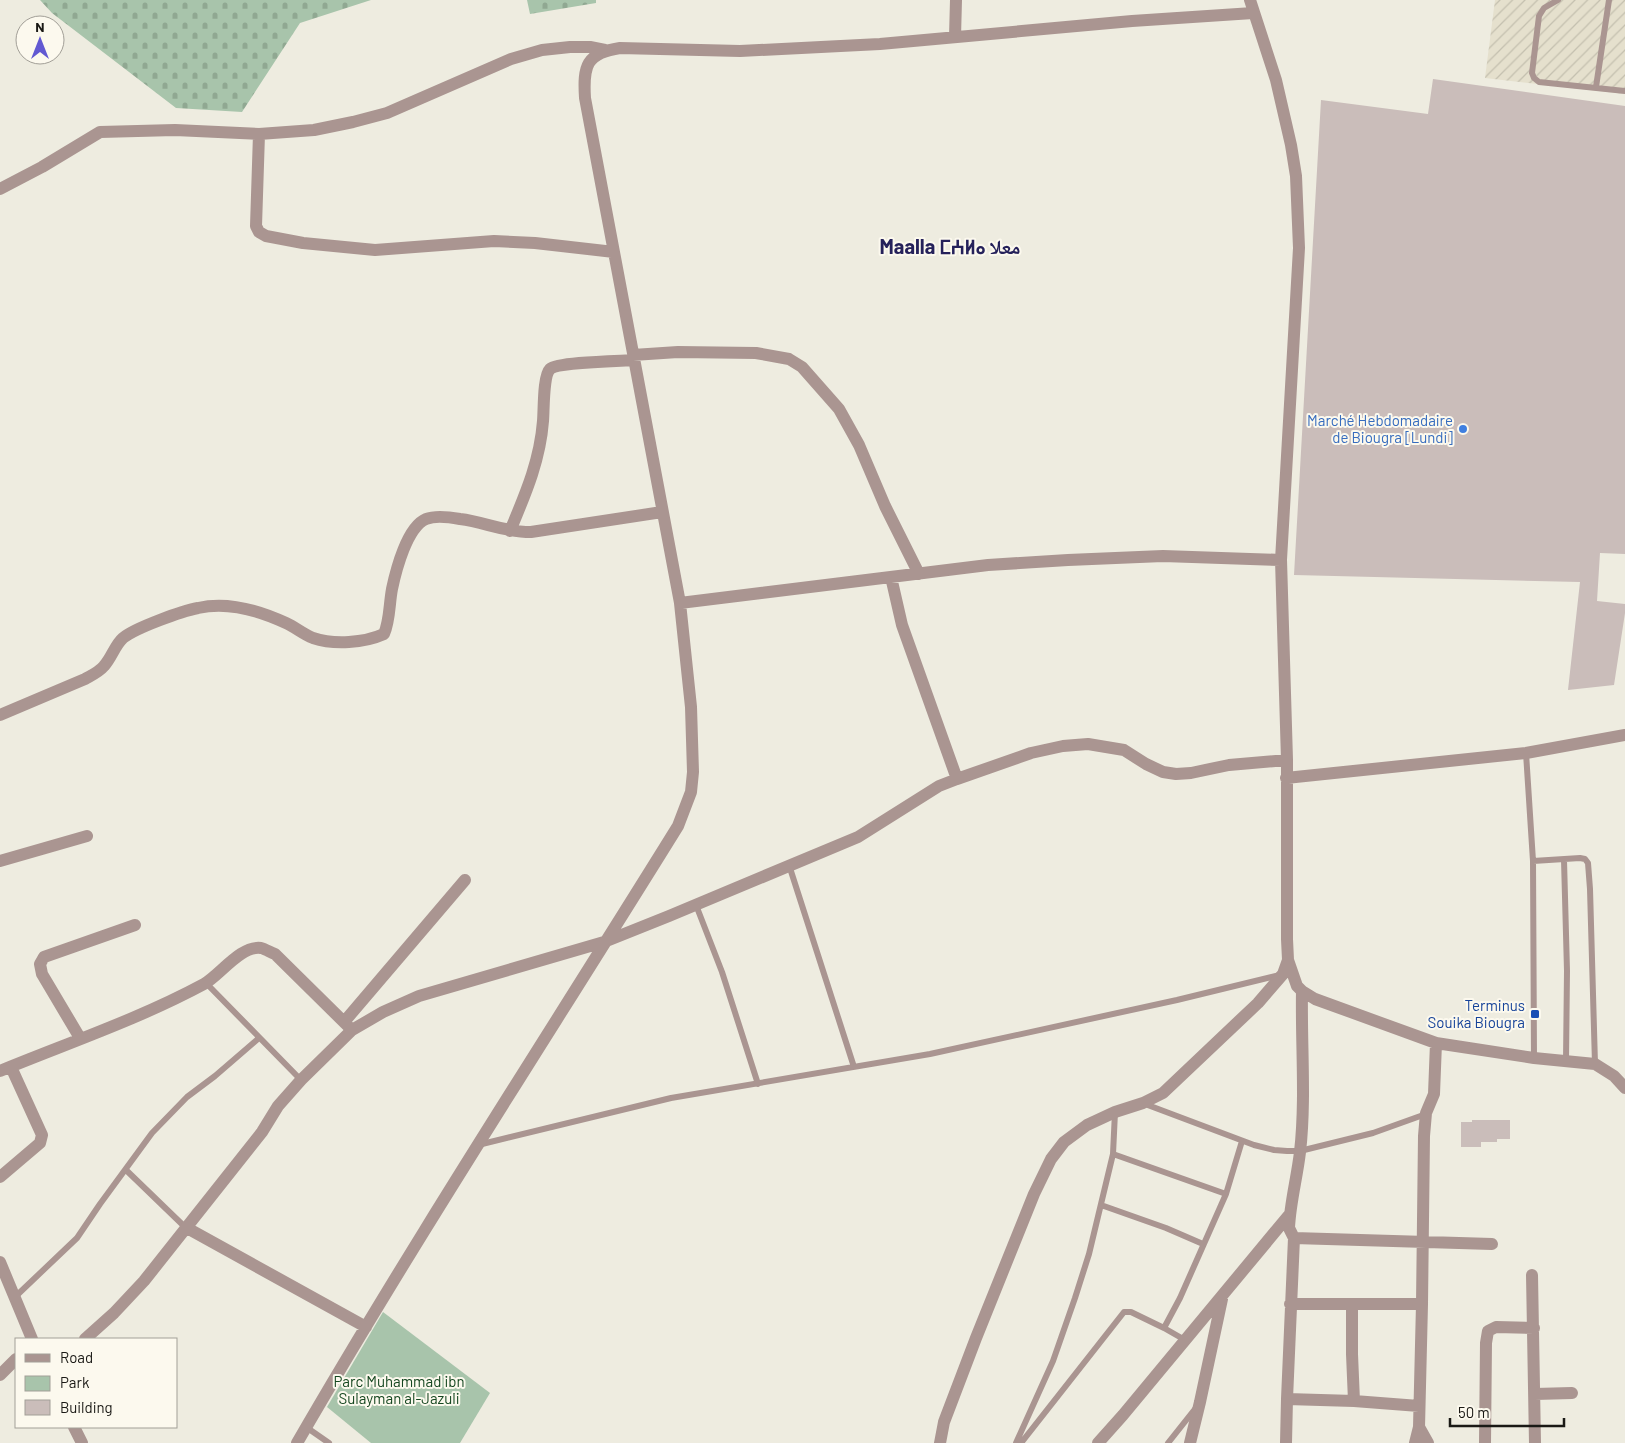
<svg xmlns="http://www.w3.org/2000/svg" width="1625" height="1443" viewBox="0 0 1625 1443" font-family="Barlow,'Noto Naskh Arabic','Noto Sans Tifinagh',sans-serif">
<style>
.industrial{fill:url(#industrial-furrows)}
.green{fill:#a8c4ab}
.cemetery{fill:url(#cemetery-stones)}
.building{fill:#cabdba}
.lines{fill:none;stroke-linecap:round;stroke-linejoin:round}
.lane{stroke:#aa9591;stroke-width:6}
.street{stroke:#aa9591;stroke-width:12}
.shop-dot{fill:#3f7fe0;stroke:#fcf9ee;stroke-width:2}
.transit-dot{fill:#1a4fb4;stroke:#fcf9ee;stroke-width:2}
.labels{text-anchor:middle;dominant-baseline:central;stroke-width:4;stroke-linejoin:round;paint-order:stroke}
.shop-label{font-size:15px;fill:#366cbe;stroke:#fcf9ee;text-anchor:end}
.transit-label{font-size:15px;fill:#164399;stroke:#fcf9ee;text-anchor:end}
.park-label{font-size:15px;fill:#14461f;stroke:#fcf9ee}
.district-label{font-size:20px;font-weight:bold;fill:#25215a;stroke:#fcf9ee}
</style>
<defs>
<pattern id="industrial-furrows" width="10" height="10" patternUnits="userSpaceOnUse" patternTransform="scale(1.25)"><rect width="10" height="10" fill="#e5e0cd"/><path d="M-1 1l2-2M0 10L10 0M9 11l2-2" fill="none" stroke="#c4c0af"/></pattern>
<pattern id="cemetery-stones" width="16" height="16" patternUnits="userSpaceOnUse" patternTransform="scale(1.25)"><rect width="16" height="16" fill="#a8c4ab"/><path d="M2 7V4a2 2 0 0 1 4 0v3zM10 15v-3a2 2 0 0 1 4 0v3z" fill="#90a892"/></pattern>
</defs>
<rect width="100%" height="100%" fill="#eeece0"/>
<!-- industrial -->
<path class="industrial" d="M1495,0H1625V94L1485,78Z"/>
<!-- green -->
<path class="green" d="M383,1312L490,1393L460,1443H371L327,1407Z"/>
<!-- cemetery -->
<path class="cemetery" d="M40,0H371L300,23L242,112L176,108L52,13Z
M527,0H596V3L530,14Z"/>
<!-- building -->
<path class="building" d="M1433,79L1625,106V554L1600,553L1597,601L1625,604V613L1614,685L1568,690L1580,582L1294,575L1321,100L1428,114Z
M1472,1120H1510V1139H1497V1142H1481V1147H1461V1122H1472Z"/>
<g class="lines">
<!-- lane -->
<path class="lane" d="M1558,0L1544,8L1539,16L1532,73L1534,78L1539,82L1625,91
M1596,87L1609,0
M1526,753L1533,861L1534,1058
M1564,860L1567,971L1566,1061
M1533,861L1580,858L1585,859L1588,863L1590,889L1595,1064
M789,865L854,1067
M696,905L722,972L758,1084
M206,983L301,1080
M1145,1104L1254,1145L1274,1150L1287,1151H1300L1373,1133L1426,1114
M478,1145L671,1098L930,1054L1177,1000L1280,975
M1113,1154L1226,1194
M126,1170L186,1228
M1101,1205L1166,1228L1203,1244
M15,1297L77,1238L100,1204L152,1133L187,1097L215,1076L259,1038
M1185,1340L1164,1328L1180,1298L1226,1194L1242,1141
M306,1427L329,1443
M1016,1443L1053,1361L1075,1298L1089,1254L1113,1154L1115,1112
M1021,1443L1124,1312H1131L1164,1328
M1168,1443L1195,1409"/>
<!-- street -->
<path class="street" d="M1250,0L1276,80L1291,145L1296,176L1299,248L1281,560L1287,760V939L1288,960L1297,986L1302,991L1315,999L1436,1043L1534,1058L1595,1064L1614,1076L1625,1088
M955,37L956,0
M259,134L256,226L259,232L266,236L303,243L375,250L494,241L535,243L614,252
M0,189L42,167L100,132L175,130L259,134L314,130L353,122L387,113L511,59L542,50L570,47H590L605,50
M633,355L678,352L756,353L789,359L802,367L839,409L859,445L885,506L919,574
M510,531C525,495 540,461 543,421C544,410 543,376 550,369C558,362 620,361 634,360
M891,577L902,625L957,779
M680,603L988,565L1068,560L1163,556L1281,560
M0,715L85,679C92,675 99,672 104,666C112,657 115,645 123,638C135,628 182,611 198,608C228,601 258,610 286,623C295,627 303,634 313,638C334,645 364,643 384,634C390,620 389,605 392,589C396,570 407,527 426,519C436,515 449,517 460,519C485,522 503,532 531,532L662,512
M1286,778L1526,753L1625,735
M0,861L87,836
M344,1022L465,880
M80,1038L42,974L40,964L44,957L135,925
M0,1071C68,1043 139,1019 204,984C220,975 241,945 261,948C265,949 270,952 275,954L352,1030
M0,1177L40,1143L42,1135L11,1067
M187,1228L366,1327
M1294,1238L1492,1244
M0,1262L32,1339
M1532,1275L1535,1443
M1290,1304H1422
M1352,1304V1354L1354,1401
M85,1339L114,1313L144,1281L262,1132L278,1106L301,1080L352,1030L383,1012L419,996L604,942L669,916L858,837L939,786L957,779L1031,753L1063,746L1088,744L1124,750L1146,764L1163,772L1176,774L1191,773L1229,765L1287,760
M0,1375L16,1359
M1535,1394L1572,1393
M1287,1399L1354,1401L1419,1406
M74,1427L82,1443
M1419,1427L1428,1443
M297,1443C418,1234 551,1031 678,826L691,792L693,772L691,707L680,603L585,98C583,66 586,53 620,48L740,51L880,44L1132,21L1253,13
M940,1443L944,1422L976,1338L1034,1194L1051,1159L1064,1142L1087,1125L1115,1112L1143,1103L1163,1093L1258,1003L1283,974L1288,960
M1098,1443L1123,1415L1289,1215
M1190,1443L1200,1402L1222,1299
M1286,1443L1287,1399L1294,1238L1289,1228C1290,1203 1297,1178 1300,1152C1306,1099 1301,1045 1302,991
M1415,1443L1419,1427L1422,1304L1424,1136L1426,1113L1434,1094L1436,1043
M1485,1443L1486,1343L1488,1331L1496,1327L1534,1328"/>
</g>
<!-- markers -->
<circle class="shop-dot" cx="1463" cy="429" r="5"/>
<rect class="transit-dot" x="1530" y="1009" width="10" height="10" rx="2.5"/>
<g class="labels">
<!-- shop labels -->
<g class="shop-label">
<text x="1453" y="420">Marché Hebdomadaire<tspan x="1453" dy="17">de Biougra [Lundi]</tspan></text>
</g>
<!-- transit labels -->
<g class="transit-label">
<text x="1525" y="1005">Terminus<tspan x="1525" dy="17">Souika Biougra</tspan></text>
</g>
<!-- park labels -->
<g class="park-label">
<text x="399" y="1381">Parc Muhammad ibn<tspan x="399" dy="17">Sulayman al-Jazuli</tspan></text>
</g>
<!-- district labels -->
<g class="district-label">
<text x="950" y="246">Maalla ⵎⵄⵍⴰ معلا</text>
</g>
</g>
<!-- legend -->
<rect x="15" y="1338" width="162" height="90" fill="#fcf9ee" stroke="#a29f97"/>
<rect x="25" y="1354" width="25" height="8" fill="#aa9591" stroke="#a29f97"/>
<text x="60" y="1363" font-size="15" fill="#1a1915">Road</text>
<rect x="25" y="1376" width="25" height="15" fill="#a8c4ab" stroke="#a29f97"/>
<text x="60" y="1388" font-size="15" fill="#1a1915">Park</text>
<rect x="25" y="1400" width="25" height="15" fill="#cabdba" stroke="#a29f97"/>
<text x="60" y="1413" font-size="15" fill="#1a1915">Building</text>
<!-- north arrow -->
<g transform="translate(40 40)"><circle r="24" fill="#fcf9ee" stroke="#a29f97"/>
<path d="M0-4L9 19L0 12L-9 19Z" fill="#6259d2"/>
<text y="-8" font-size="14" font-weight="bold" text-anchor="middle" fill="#1a1915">N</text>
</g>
<!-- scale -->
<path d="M1450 1418v8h114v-8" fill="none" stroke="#1a1915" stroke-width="2.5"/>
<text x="1458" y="1418" font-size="15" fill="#1a1915" stroke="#fcf9ee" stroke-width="4" paint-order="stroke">50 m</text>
</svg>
